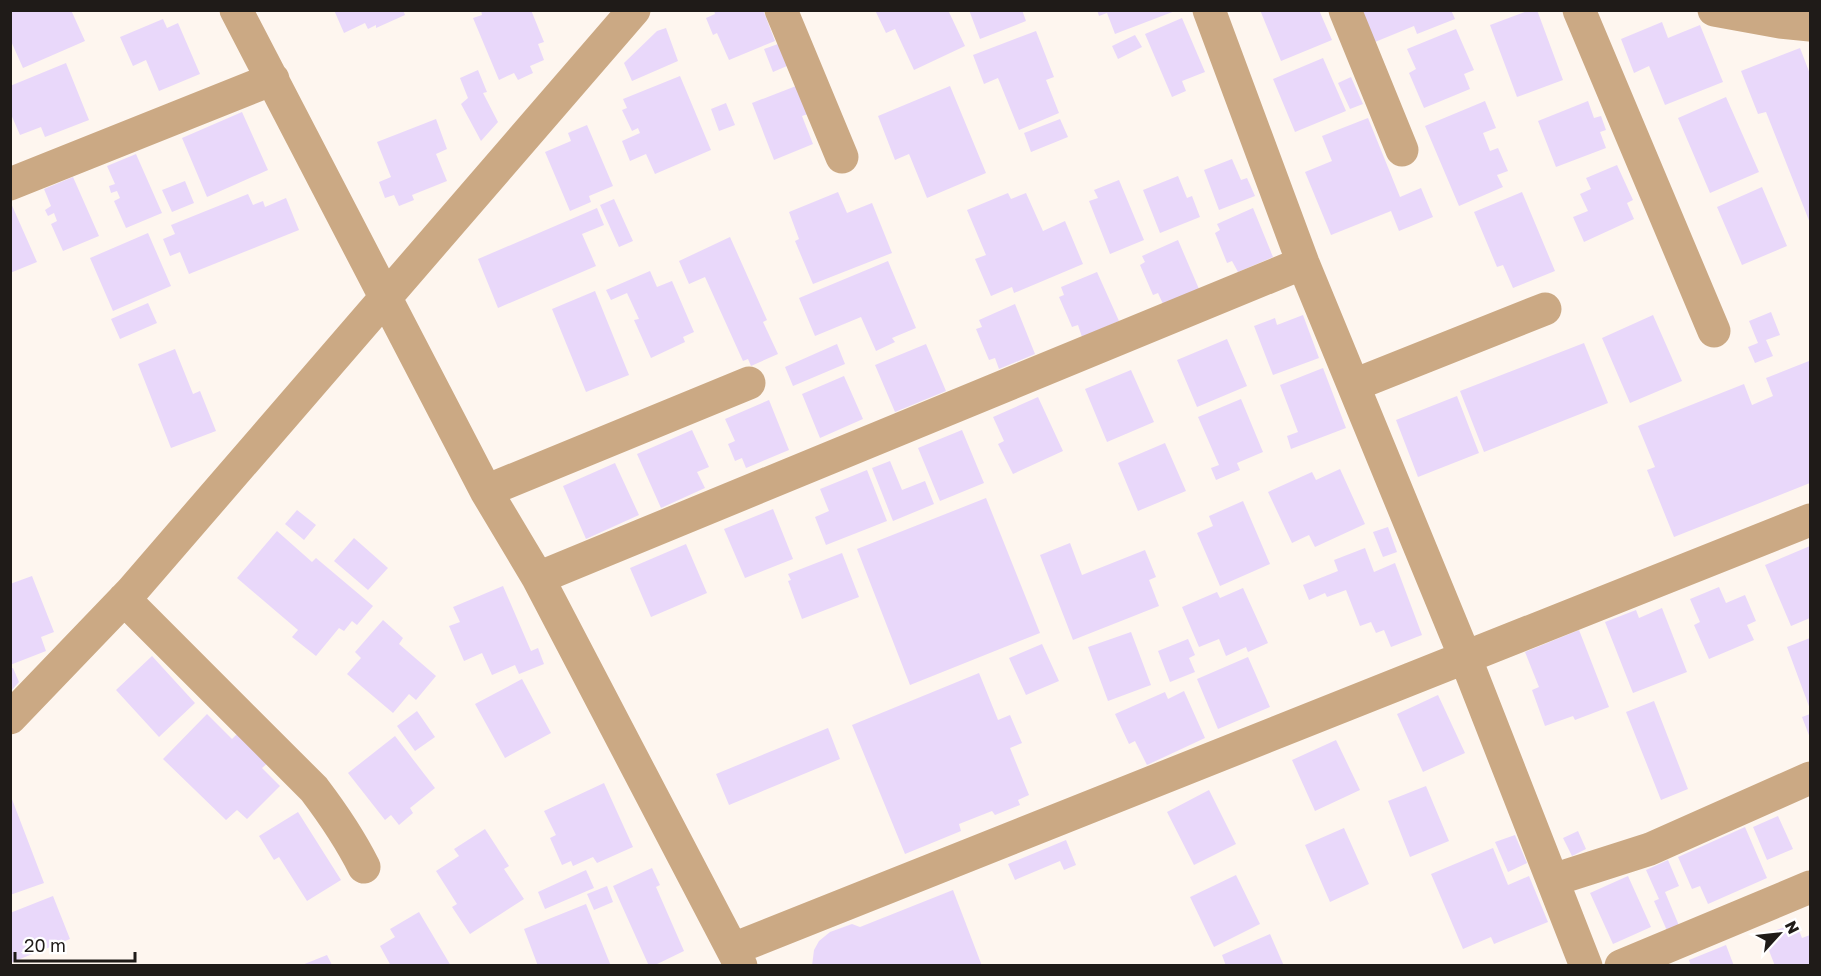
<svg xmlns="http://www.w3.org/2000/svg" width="1821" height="976" viewBox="0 0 1821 976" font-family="'Golos Text',sans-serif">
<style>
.building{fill:#e9d8fa}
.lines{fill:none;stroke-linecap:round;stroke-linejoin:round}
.minor{stroke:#cba984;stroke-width:33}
</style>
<rect width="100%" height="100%" fill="#fef6ef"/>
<!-- building -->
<path class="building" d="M10,10H71L85,41L23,68L10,39Z
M334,10H403L405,15L376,28V25L368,29L365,23L344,33Z
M481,10H531L544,42L538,44L544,60L530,66L533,73L518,80L514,73L499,80L473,18L482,15Z
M714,10H763L775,41L729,60L717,33L713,35L706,18L715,14Z
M875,10H948L965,46L914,70L895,29L886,33Z
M969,10H1022L1026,21L980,39Z
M1097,10H1175V11L1115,34L1107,13L1099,16Z
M1260,10H1319L1332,40L1281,61Z
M1361,10H1451L1455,19L1417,34L1414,26L1375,42Z
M1530,10H1537L1563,80L1517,97L1490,25Z
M1182,18L1205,72L1182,81L1186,91L1172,97L1145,34Z
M163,19L167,28L178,23L200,74L159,91L146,60L133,66L120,37Z
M1662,22L1668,38L1700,25L1723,82L1665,105L1649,66L1634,73L1621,39Z
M666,28L678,61L632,81L624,63L657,31Z
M1456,29L1474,70L1464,74L1470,89L1424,108L1409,73L1416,69L1407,49Z
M1036,31L1054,77L1046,80L1059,113L1019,130L998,78L984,84L973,55Z
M1135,35L1142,47L1118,59L1112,46Z
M778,44L787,66L773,72L764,49Z
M1800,48L1810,74V223L1766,112L1758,114L1741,71Z
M1323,58L1346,111L1295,132L1273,79Z
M66,63L89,120L45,137L41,127L20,135L10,112V86Z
M478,70L487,92L483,93L498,122L481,141L461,104L468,98L460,78Z
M680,76L711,150L655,174L646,154L630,161L622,141L640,133L638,128L632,131L622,110L627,108L623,99Z
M1351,77L1363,104L1350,109L1338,83Z
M796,86L808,114L802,116L813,144L774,160L752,103Z
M950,86L986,173L927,198L909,154L895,160L878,116Z
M1726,97L1759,172L1710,193L1678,118Z
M1485,101L1496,128L1483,133L1490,151L1498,148L1508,171L1497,175L1503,187L1459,206L1425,126Z
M1588,101L1594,118L1601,116L1606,130L1600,132L1606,148L1556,167L1538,121Z
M726,103L735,125L719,131L711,109Z
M242,112L268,170L207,197L182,138Z
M1368,118L1400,197L1421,188L1433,217L1399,231L1391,211L1331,235L1305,172L1332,161L1322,136Z
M436,119L447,149L436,154L447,181L412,195L414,200L399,206L394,195L385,198L379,182L391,177L377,142Z
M1060,119L1068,137L1031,152L1024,133Z
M587,125L613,186L589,196L591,202L570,211L545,152L571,141L568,133Z
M136,154L162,213L126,228L114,201L120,198L117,191L111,193L109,186L115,184L107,166Z
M1232,159L1241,180L1247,178L1255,196L1219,210L1204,170Z
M1617,165L1633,200L1627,203L1634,219L1584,242L1573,217L1588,211L1580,194L1591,189L1586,178Z
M1178,176L1187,198L1192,196L1200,217L1160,233L1143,190Z
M73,177L99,236L63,251L51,224L57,221L54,213L48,216L45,210L51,206L44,189Z
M1119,180L1144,240L1110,254L1089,201L1098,198L1094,190Z
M185,181L194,203L172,212L162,190Z
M1762,187L1787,246L1742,265L1717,207Z
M838,192L847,213L872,203L892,253L813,284L795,241L799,239L789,212Z
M1522,192L1555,271L1513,288L1503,265L1497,267L1474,212Z
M1008,193L1011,199L1026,193L1043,231L1065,221L1083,264L1014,293L1012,287L991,296L975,259L986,255L967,210Z
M248,194L253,205L263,201L265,207L286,198L299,230L189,274L180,252L170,256L163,239L175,234L171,225Z
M614,199L633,241L619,247L600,205Z
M10,201L37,262L10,273Z
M597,208L604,225L582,234L596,266L498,308L478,259Z
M1253,208L1273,257L1238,272L1232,261L1227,263L1215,233L1220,230L1217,224Z
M148,233L171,286L113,311L90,258Z
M730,237L767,320L763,322L778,354L751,366L748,359L743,361L705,277L689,284L679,261Z
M1178,240L1199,289L1163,304L1158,293L1153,295L1140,265L1145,262L1142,256Z
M888,261L916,328L892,338L895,342L876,351L861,317L815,336L799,298Z
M650,271L657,287L672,281L694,332L683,337L685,342L651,358L634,320L639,319L627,293L611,300L606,290Z
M1097,272L1119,321L1082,337L1078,325L1072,327L1059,297L1064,295L1061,287Z
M595,291L629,375L586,392L552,309Z
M148,303L157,323L120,339L111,319Z
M1015,304L1035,354L999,369L995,358L989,360L976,329L982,327L979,320Z
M1771,312L1780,335L1766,340L1773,356L1755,363L1748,347L1758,343L1749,321Z
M1303,315L1319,358L1273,375L1254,326L1275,318L1277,325Z
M1653,315L1682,381L1630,403L1602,338Z
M1227,339L1247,386L1197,407L1177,360Z
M1584,343L1608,403L1484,452L1460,391Z
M837,344L845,364L793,386L785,367Z
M926,344L946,391L895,412L875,365Z
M175,349L193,394L200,391L216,431L171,448L138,364Z
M1809,361L1810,483L1674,537L1647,470L1655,467L1638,426L1744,384L1752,405L1773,396L1766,378Z
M1323,368L1346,428L1291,449L1287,436L1298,432L1280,385Z
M1131,370L1154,422L1107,442L1085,389Z
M844,376L863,419L820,438L802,394Z
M1457,396L1479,453L1418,477L1396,420Z
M1038,397L1063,451L1013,474L998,444L1004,441L993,417Z
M1241,399L1263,452L1237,463L1240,470L1216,480L1211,468L1219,465L1198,417Z
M769,400L789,450L746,468L742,458L735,461L728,444L735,441L725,419Z
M692,430L709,467L697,472L705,488L661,508L637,454Z
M962,430L984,483L940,501L918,448Z
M1165,443L1186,491L1138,511L1118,463Z
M890,461L902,490L925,481L934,504L893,521L872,468Z
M615,463L639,515L586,539L563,486Z
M1340,469L1365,524L1315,547L1309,535L1292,543L1268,492L1312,472L1316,480Z
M867,470L887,521L826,545L815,517L829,511L820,489Z
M986,498L1040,633L910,685L857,549Z
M1243,501L1270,564L1220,586L1197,533L1213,526L1209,516Z
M773,509L793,559L745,578L724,529Z
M297,510L316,525L304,540L285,524Z
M1388,527L1397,552L1383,557L1373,532Z
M277,531L312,562L316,558L373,606L357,625L352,621L344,631L339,628L316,656L292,637L298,630L237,578Z
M354,538L388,568L368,590L334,561Z
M1070,543L1082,575L1145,550L1156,577L1149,580L1159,606L1073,640L1040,555Z
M686,544L707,593L651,617L630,568Z
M1810,546V618L1791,626L1765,565Z
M1365,548L1374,572L1395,563L1422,635L1391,647L1384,630L1376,633L1371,622L1360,626L1346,590L1327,597L1325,593L1309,600L1303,585L1338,571L1334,560Z
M842,553L859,597L802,619L788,581L791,580L788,574Z
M32,576L54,632L41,637L46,651L10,665V584Z
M503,586L531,651L538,648L544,664L519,674L515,665L492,675L482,653L464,661L449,626L460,622L453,607Z
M1719,587L1726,603L1745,595L1756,621L1747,625L1754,640L1709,659L1694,625L1700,622L1690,599Z
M1243,588L1268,643L1248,652L1246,647L1226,656L1219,639L1199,647L1182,607L1217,592L1220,598Z
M1662,608L1687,672L1633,693L1605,622L1636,610L1639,618Z
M383,620L403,638L399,644L436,676L416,700L409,694L393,713L347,674L361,658L355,652Z
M1579,630L1609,707L1575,720L1573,716L1545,726L1532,690L1539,687L1525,652Z
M1131,632L1151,685L1108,701L1088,647Z
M1810,638V709L1787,647Z
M1188,639L1195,655L1189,658L1195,672L1170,682L1158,651Z
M1042,644L1059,681L1026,695L1009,658Z
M152,656L195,703L159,737L116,690Z
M1248,657L1270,707L1218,729L1197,679Z
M13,668L19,682L10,692V669Z
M979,673L998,720L1010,715L1022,743L1010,748L1029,795L1018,800L1020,805L995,815L992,811L959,824L961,831L905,854L852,725Z
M522,679L551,733L505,758L475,704Z
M1184,691L1205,738L1147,765L1135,741L1129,744L1115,714L1165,692L1168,699Z
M1438,695L1465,753L1423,772L1397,714Z
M1654,701L1688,789L1661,800L1626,712Z
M417,711L435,737L415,751L397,726Z
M207,714L232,739L239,732L269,762L262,768L280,786L247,819L237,810L226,820L163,759Z
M1810,714V738L1802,717Z
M828,728L840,759L729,805L716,774Z
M395,736L435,788L410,808L413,813L399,825L391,815L385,820L348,773Z
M1336,740L1360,790L1315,811L1292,760Z
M604,783L633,847L597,863L593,857L573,866L571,861L562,865L550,838L556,835L544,811Z
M1426,786L1449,841L1410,857L1388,801Z
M1209,790L1236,844L1194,865L1167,812Z
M10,794L44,883L10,895Z
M298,812L341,880L307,901L279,857L274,860L259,836Z
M1778,816L1793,849L1767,860L1753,827Z
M1745,827L1767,878L1708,904L1700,886L1692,889L1678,857Z
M1344,828L1369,884L1330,902L1305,845Z
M485,829L509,866L504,869L524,899L470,934L452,907L457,904L436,871L459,856L454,849Z
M1578,831L1586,849L1572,856L1563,838Z
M1515,835L1527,863L1508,872L1495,842Z
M1066,840L1076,865L1064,870L1060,861L1015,880L1008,864Z
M1493,848L1508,885L1529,876L1548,922L1494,944L1491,937L1463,949L1431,874Z
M1668,860L1679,886L1665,892L1680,928L1668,933L1654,901L1659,899L1646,870Z
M652,868L660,885L656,887L684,951L653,966H649L613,886Z
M586,870L594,888L545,909L538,892Z
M1236,875L1260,924L1214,947L1190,897Z
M1628,876L1651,927L1613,944L1590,893Z
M607,886L613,902L594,910L587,894Z
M953,890L982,966H812L814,950L819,941L830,932L852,924L860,927Z
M53,896L70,939L10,963V913Z
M586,904L611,966H538L524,929Z
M419,912L451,966H391L380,946L395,937L390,929Z
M1796,923L1802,938L1810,935V966H1775L1763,935Z
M1270,934L1284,966H1226L1222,955Z
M1726,945L1734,966H1691L1689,960Z
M327,955L332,965H302Z"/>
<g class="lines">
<!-- minor -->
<path class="minor" d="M236,10L486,491L538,578L741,966
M781,10L842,157
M1209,10L1303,263L1465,657L1586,966
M1345,10L1402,150
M1579,10L1714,331
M1714,10L1780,22L1810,25
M10,184L273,79
M1354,385L1545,309
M486,491L749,383
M538,578L1303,263
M124,599L314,789C333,814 350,839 364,867
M10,718L131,592L634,10
M1553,880L1650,849L1810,778
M733,949L1810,520
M1621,966L1810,887"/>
</g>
<!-- border -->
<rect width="1821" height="976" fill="none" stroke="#1f1b18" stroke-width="24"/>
<!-- north arrow -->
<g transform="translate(1779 934) rotate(63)" stroke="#ffffff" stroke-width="4.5" paint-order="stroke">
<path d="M0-4.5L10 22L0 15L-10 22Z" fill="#1f1b18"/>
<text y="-9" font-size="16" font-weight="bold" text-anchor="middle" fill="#1f1b18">N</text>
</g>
<!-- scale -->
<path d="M15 952v9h120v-9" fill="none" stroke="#1f1b18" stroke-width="3"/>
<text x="24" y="952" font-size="18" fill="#1f1b18" stroke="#ffffff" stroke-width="4.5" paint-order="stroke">20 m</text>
</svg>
